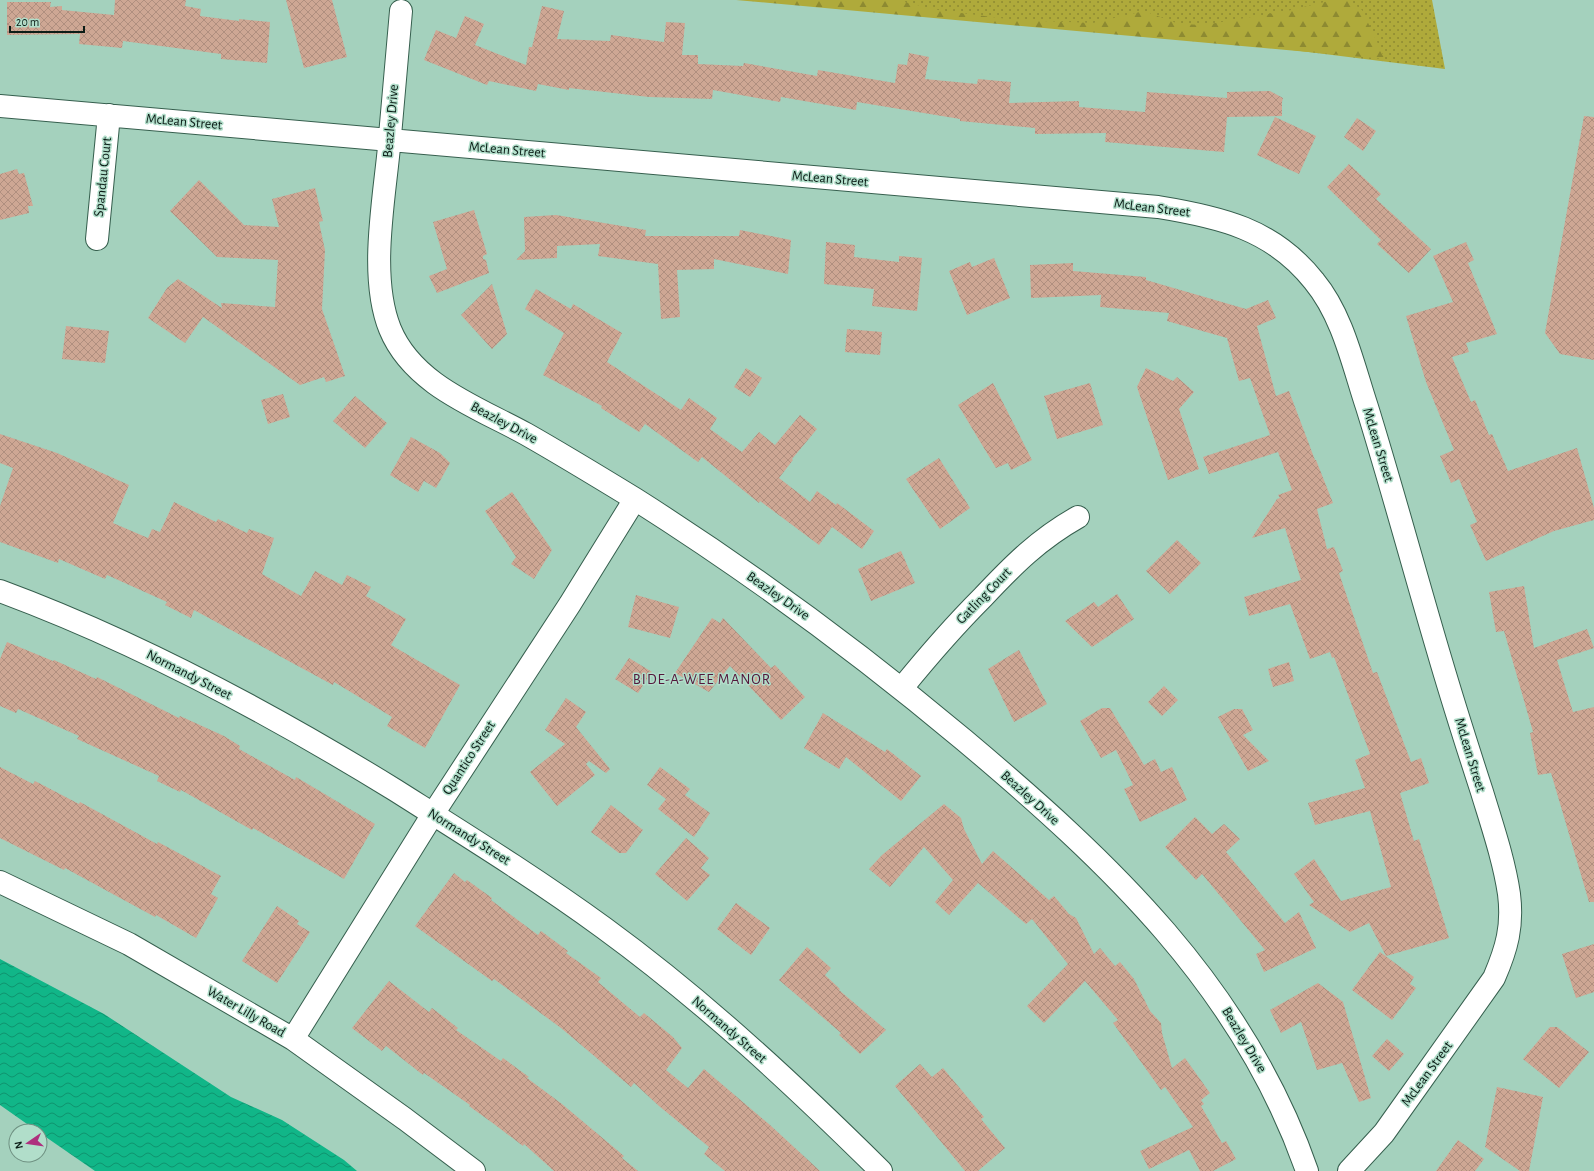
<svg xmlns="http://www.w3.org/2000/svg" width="1594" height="1171" viewBox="0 0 1594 1171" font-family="'Alegreya Sans',sans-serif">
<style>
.grass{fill:url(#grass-dots)}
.forest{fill:url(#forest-firs)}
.water{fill:url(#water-waves)}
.building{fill:url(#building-cross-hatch)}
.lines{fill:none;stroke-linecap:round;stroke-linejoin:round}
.minor-casing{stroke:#365f4e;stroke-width:24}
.minor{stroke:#fff;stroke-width:22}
.labels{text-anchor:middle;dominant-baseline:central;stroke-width:3;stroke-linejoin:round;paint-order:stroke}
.street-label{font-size:14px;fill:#0c1d17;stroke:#b1deca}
.neighbourhood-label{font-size:15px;letter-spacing:1px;fill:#54173c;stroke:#b1deca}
</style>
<defs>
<pattern id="grass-dots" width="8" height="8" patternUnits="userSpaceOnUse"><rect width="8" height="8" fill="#afaa3b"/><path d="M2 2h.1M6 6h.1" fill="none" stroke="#8d8a31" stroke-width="1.8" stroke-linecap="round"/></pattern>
<pattern id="forest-firs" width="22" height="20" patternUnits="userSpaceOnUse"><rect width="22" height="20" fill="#afaa3b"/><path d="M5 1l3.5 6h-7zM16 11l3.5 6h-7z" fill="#8d8a31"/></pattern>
<pattern id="water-waves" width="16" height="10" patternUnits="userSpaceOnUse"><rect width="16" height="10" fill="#11b688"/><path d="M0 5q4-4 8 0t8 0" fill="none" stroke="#0e936e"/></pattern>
<pattern id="building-cross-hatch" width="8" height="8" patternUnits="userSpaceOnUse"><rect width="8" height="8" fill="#cea794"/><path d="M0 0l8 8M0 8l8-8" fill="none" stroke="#b08f7f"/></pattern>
</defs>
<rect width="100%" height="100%" fill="#a4d1bd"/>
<!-- grass -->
<path class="grass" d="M777,0H1432L1445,69L1173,35Z"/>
<!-- forest -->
<path class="forest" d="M736,0H896L938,10L1015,20L1093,23L1144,11L1179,24L1204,25L1287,11L1333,0H1348L1362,10L1385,59Z"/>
<!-- water -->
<path class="water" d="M0,959L104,1014L231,1097L282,1120L344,1160L357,1171H95L40,1133V1131H37L0,1105Z"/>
<!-- building -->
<path class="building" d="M115,0H186L185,6L201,9L200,16L239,21V19L270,22L267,63L221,59V54L123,41L122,48L79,44L80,34L7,35V2H51L50,7L62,6V10L114,15Z
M286,0H332L347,57L304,68Z
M542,6L564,11L557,39L610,41L611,35L664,42L666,22L685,23L682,55H698V64L743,66L744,63L817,76L818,70L895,83L898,64L907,65L909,53L929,57L925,79L977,84L978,79L1011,82L1009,103L1079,101V107L1145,112L1147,92L1227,98V92L1270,91L1283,98L1282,102V116L1227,117L1224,152L1105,142L1106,133L1035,134V128L960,121V119L857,102L856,110L781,97L780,102L713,90L712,99L649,97L569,88V90L538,84L536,91L489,81L487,85L424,60L436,30L456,38L465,16L484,24L475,45L526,65L529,47H532Z
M1584,116L1594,117V360L1560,354L1545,333Z
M1275,117L1316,136L1299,174L1257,155Z
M1357,118L1376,131L1363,151L1344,137Z
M1349,164L1381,194L1376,199L1431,249L1409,273L1377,244L1381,240L1327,187Z
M17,169L19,174L24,173L33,206H28L29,213L0,220V174Z
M199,180L244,225L279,227L272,199L315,188L323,221L319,222L325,250L322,309L345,376L326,382L324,377L300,385L203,317L185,343L148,318L167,288L178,279L222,308L221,303L275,307L278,260L217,257L170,211Z
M474,210L487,254L483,256V259L486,260L489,273L437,293L429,276L447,269L433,222Z
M556,215L646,230L645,236H739L740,230L791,240L788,274L714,259V269L677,270L680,317L661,319L658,264L598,256L600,244L557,246V258L516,260L525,251L524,217Z
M826,242L855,245L854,257L899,262V256L922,258L917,311L872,306L874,289L824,284Z
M1466,242L1474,260L1468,263L1497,334L1466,343L1469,352L1452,357L1471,402L1475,400L1489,435L1492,434L1508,471L1577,448L1594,508V520L1554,531L1486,561L1470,525L1477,522L1459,479L1451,483L1440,456L1454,450L1426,382L1406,316L1453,302L1433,256Z
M994,258L1010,298L967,315L949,271L970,262L972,267Z
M1073,263V271L1146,277V280L1246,309L1268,300L1276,318L1257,326L1276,396L1289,391L1315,460H1316L1333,503L1317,509L1327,549L1334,547L1343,571L1339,573L1373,673L1377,672L1411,762L1421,758L1429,783L1400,793L1414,841L1419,839L1449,938L1386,956L1369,923L1350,932L1309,905L1314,902L1294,874L1314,859L1341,901L1391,887L1370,811L1315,825L1308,803L1365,788L1355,760L1370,754L1334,657L1332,658L1330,652L1310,659L1290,604L1249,616L1244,597L1301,580L1285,528L1252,538L1277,499L1280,498L1278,495L1292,490L1278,452L1209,474L1203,457L1270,435L1250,378L1239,381L1227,338L1167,321L1169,313L1100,307L1101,295L1031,298L1030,265Z
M492,284L507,334L492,349L461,315Z
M536,289L571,309L573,304L622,333L607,362L681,410L689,398L717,418L710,429L742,452L759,432L775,445L800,415L817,429L792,459L793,460L779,478L810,502L817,491L836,505L837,503L874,531L862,549L832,527L819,545L760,501L759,503L702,457L698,462L645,424L639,432L601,408L602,406L543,375L564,333L525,309Z
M66,326L109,331L105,363L62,359Z
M847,329L882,332L880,355L845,352Z
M746,368L762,378L750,397L734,387Z
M1146,368L1173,381L1177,377L1194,392L1179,409L1199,469L1168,480L1137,387Z
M993,383L1032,460L1011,470L1008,463L996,468L958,405Z
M1090,383L1103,425L1057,439L1044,396Z
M283,394L290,417L268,424L261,400Z
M355,396L387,423L365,448L333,421Z
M0,434L57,453L129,485L113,523L148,538L152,529L160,532L174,502L216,522L218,519L247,533L249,529L274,538L262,574L301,596L315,571L342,585L347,575L371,587L366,596L406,619L391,645L460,685L425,748L387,726L392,717L334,682L333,685L194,610L191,618L165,605L167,602L107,575L105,579L59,559L58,563L0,542V506L13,468L0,463Z
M411,437L440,453L450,463L436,488L424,481L418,492L390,475Z
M939,458L970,508L940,529L906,479Z
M512,492L552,550L534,579L511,564L516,557L485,511Z
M1177,540L1201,563L1170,594L1146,571Z
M901,551L915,583L871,601L858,569Z
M1524,586L1534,648L1587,629L1594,648L1557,660L1573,712L1594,707V902H1589L1551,773L1538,775L1530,733L1533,732L1504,631L1496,632L1489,592Z
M1117,594L1134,619L1092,647L1065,621L1094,602L1098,607Z
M636,595L679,607L670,638L628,627Z
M712,618L720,623L723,618L771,668L775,665L805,697L781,720L730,666L709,692L675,673Z
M7,642L53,661L54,660L96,679L97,677L179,718L180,716L224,736L240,746L239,749L295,780L296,777L375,824L344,879L253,828L252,830L181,790L180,792L157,781L159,776L77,739L79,736L18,709L16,713L0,706V659Z
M1019,650L1047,704L1014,722L988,669Z
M629,658L652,672L638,693L615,679Z
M1289,662L1294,681L1273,687L1268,669Z
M1164,686L1178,700L1162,716L1148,702Z
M566,698L586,712L576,727L610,769L606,773L589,761L586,764L595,775L557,806L530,772L565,744L545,730Z
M1102,708H1110L1144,765L1155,759L1161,772L1172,767L1187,800L1140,822L1124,789L1133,785L1116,750L1101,758L1080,721Z
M1234,709H1242L1253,730L1243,735L1269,761L1248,771L1218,717Z
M823,713L885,752L887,749L921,776L901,801L846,757L839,769L804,748Z
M0,767L33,784L35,781L79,804L80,802L157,844L158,842L221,876L211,894L218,898L196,938L156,915L155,917L65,868L64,870L0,838Z
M660,767L690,789L685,795L710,813L694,837L658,809L666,799L647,785Z
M944,804L961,818L964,829L982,864L993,851L1049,900L1054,896L1069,914L1076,918L1094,954L1100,948L1115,966L1120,962L1134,979L1150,1011L1161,1023L1162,1033L1172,1068L1185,1058L1210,1093L1201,1100L1204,1104L1201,1106L1222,1143L1226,1141L1236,1159L1213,1171H1200L1189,1150L1149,1169L1140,1151L1193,1127L1165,1087L1161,1090L1113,1023L1118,1020L1085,981L1044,1023L1027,1006L1068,964L1032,919L1026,924L978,883L949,915L935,902L953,880L924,847L890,887L869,869L882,855Z
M611,805L643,830L626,853H619L591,832Z
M1195,817L1212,834L1224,824L1240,839L1226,852L1285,923L1299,912L1316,948L1264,972L1256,954L1265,950L1202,874L1196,880L1165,847Z
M686,838L709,858L701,868L710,875L687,901L655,874Z
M454,873L465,882L467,880L492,898L491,900L538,935L541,931L568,951L566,953L601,978L598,982L640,1017L644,1013L673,1037L682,1048L666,1070L688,1088L704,1069L770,1125L820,1171H725L704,1154L709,1147L659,1106L634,1083L631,1087L561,1028L494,979L492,981L415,926Z
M736,903L770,928L751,955L717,929Z
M277,906L299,921L297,924L310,932L277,983L242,961Z
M1594,944V992L1576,998L1562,954Z
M807,947L831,968L825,975L840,989L839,990L886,1030L860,1054L839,1035L841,1033L779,980Z
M1380,952L1414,977L1410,984L1416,988L1392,1020L1352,990Z
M389,981L429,1012L432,1008L458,1028L456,1030L501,1061L503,1058L529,1077L527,1078L562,1104L624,1156L622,1158L638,1171H554L524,1144L523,1146L494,1124L469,1106L470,1105L424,1073L423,1075L386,1046L382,1051L352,1028Z
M1318,983L1343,1002L1371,1098L1359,1102L1342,1063L1317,1070L1301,1022L1281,1033L1270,1010Z
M1550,1027H1557L1589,1052L1559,1088L1523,1059Z
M1387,1039L1404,1054L1389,1071L1372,1056Z
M920,1064L932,1077L943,1068L984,1117L981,1119L1005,1148L978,1171H965L895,1086Z
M1497,1087L1543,1097L1529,1171H1520L1485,1147Z
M1458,1140L1484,1159L1475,1171H1436Z"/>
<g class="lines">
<defs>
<path id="minor" d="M401,11C397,56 393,102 389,147C384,201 369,277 390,329C413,385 477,407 526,434C563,455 599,477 635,499C750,572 860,653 964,740C1109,862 1243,987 1307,1171
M0,106L1158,207C1220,217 1273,229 1314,281C1343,316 1353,365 1367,407C1393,491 1416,577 1441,661C1454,705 1468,749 1482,792C1492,825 1504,860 1509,894C1513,926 1507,948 1494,978L1384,1133L1349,1171
M97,239L109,115
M0,591C138,642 270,713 395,790C466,835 537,879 604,928C704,1001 794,1085 881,1171
M902,688C928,656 954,626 983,597C1013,565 1039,539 1078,517
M0,882L129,944L293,1039L405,1119L474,1171
M293,1039L433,814L570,604L635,499"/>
</defs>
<!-- minor casing -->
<use href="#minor" class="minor-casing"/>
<!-- minor -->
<use href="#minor" class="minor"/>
</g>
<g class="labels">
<!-- street labels -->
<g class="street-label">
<text transform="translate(391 121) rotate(-85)">Beazley Drive</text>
<text transform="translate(184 122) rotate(5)">McLean Street</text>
<text transform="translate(507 150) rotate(5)">McLean Street</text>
<text transform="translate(103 177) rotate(-84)">Spandau Court</text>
<text transform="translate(830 179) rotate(5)">McLean Street</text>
<text transform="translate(1152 208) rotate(7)">McLean Street</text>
<text transform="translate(504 423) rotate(28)">Beazley Drive</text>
<text transform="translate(1378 445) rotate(73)">McLean Street</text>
<text transform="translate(778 596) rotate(35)">Beazley Drive</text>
<text transform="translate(984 596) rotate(-46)">Gatling Court</text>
<text transform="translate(189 675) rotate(27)">Normandy Street</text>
<text transform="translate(1470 755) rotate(73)">McLean Street</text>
<text transform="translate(469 758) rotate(-57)">Quantico Street</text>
<text transform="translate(1030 798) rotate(42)">Beazley Drive</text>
<text transform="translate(469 837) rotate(32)">Normandy Street</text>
<text transform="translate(246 1012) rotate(30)">Water Lilly Road</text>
<text transform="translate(729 1030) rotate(41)">Normandy Street</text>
<text transform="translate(1244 1040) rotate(59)">Beazley Drive</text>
<text transform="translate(1427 1074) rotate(-54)">McLean Street</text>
</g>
<!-- neighbourhood labels -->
<g class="neighbourhood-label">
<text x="702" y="679">BIDE-A-WEE MANOR</text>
</g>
</g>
<!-- north arrow -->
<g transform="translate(28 1143) rotate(257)"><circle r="19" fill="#b1deca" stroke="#6f9182"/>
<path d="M0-3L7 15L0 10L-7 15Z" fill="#ae2f7e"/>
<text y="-6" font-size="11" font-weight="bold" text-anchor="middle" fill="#0c1d17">N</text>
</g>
<!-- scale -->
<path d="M10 26v6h74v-6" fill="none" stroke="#0c1d17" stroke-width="2"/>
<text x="16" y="26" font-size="12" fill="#0c1d17" stroke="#b1deca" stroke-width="3" paint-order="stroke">20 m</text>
</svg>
